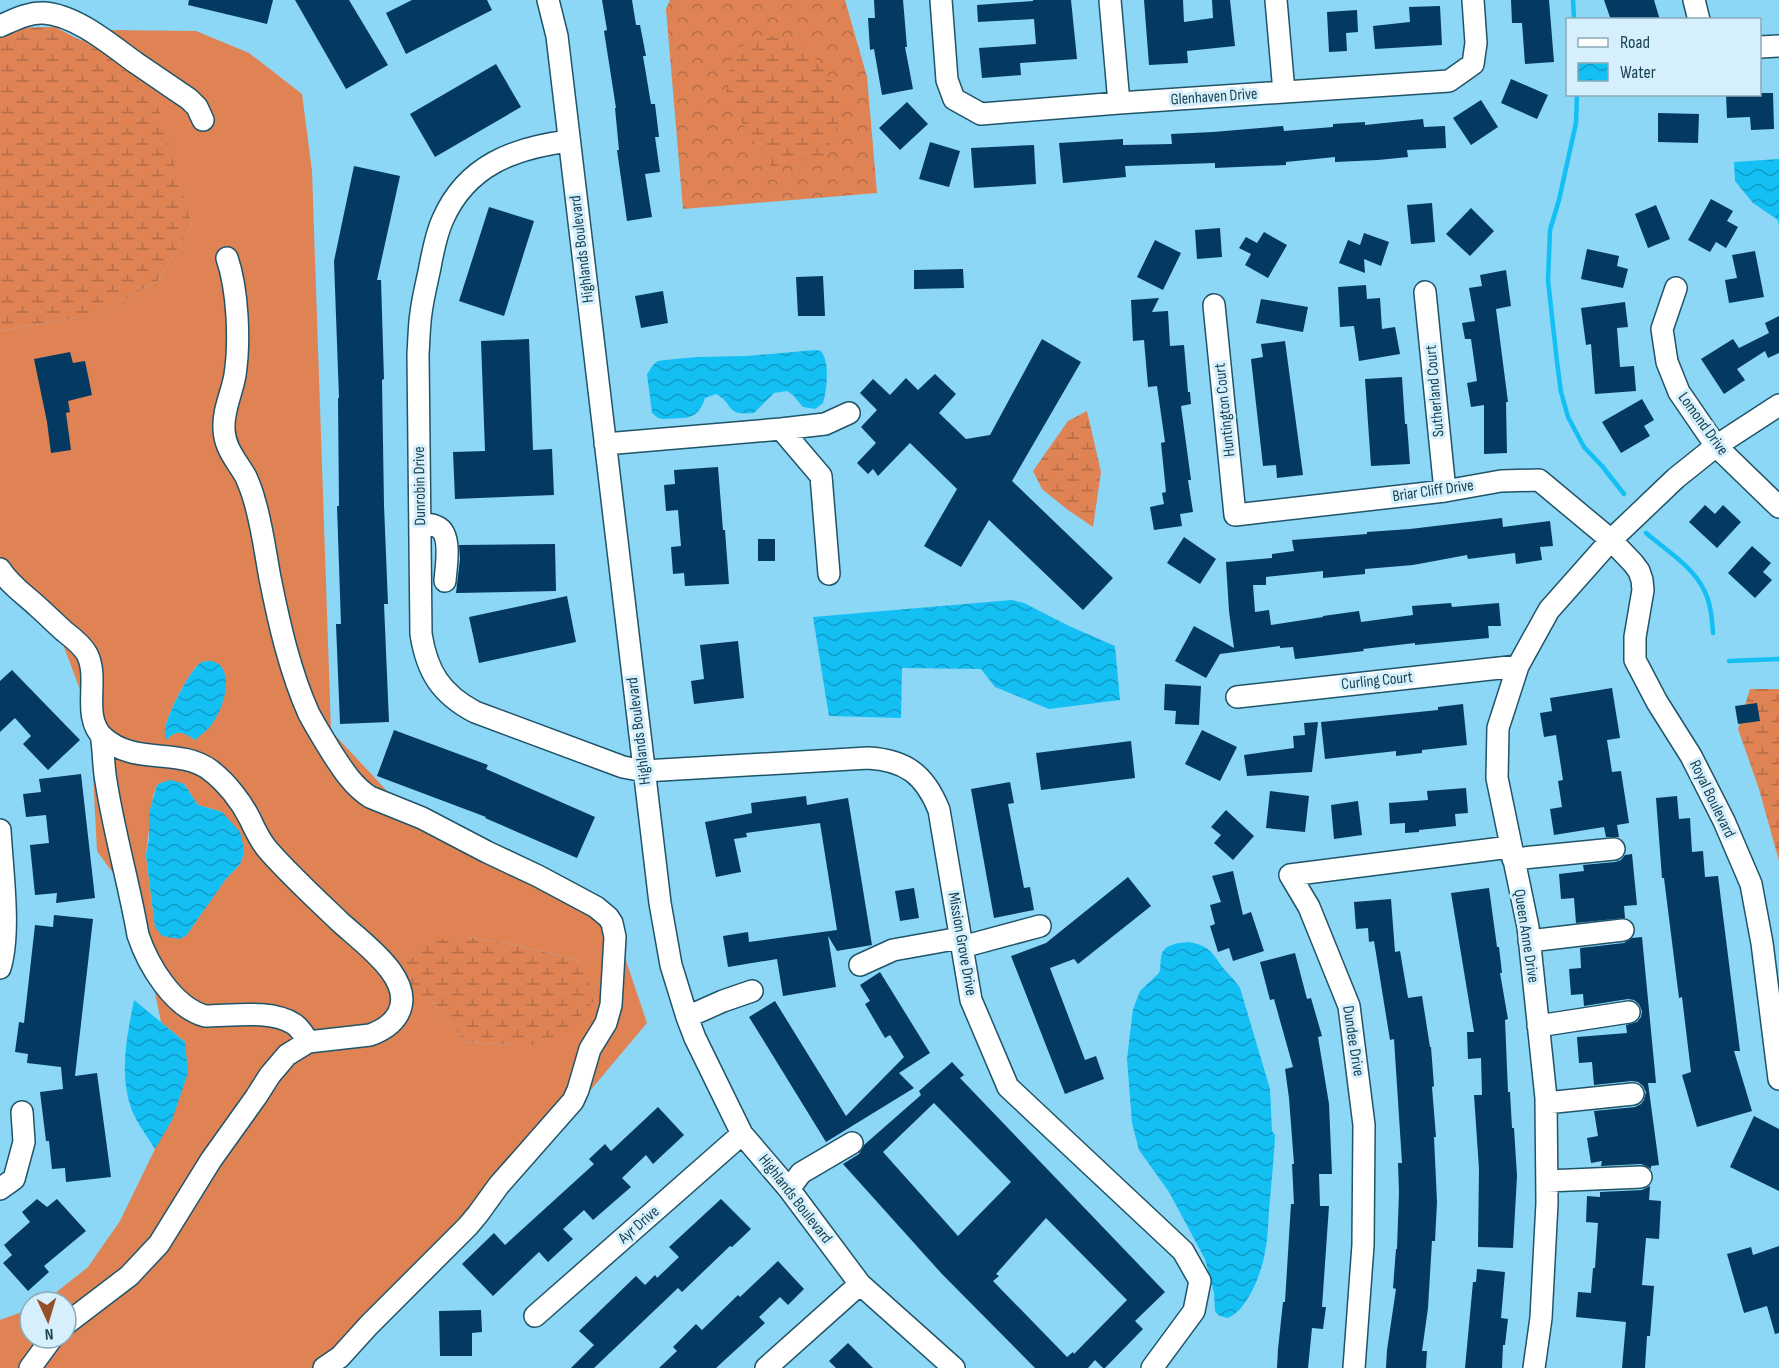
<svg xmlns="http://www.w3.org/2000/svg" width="1779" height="1368" viewBox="0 0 1779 1368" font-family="'Sofia Sans Condensed',sans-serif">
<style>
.grass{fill:#df8355;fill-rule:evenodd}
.forest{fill:url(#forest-crowns)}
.wetland{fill:url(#wetland-marsh)}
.water{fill:url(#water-waves)}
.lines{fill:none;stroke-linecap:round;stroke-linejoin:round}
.stream{stroke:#13bff3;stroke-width:4.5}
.building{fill:#043a61;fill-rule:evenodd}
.minor-casing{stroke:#205468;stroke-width:24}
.minor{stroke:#fff;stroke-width:21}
.labels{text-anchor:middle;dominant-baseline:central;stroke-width:6;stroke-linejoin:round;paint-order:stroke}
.street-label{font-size:16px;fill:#194252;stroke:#d5f0fc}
</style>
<defs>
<pattern id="forest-crowns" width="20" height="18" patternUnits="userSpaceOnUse" patternTransform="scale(1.5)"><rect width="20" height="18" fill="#df8355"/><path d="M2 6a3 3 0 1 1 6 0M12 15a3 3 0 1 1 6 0" fill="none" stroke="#b46d49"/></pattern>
<pattern id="wetland-marsh" width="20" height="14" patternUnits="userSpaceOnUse" patternTransform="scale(1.5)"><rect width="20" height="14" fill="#df8355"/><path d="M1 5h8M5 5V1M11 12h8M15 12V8" fill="none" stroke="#b46d49"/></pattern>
<pattern id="water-waves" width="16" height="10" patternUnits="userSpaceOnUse" patternTransform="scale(1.5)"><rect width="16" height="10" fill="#13bff3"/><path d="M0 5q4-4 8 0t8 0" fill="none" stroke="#119dc7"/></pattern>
</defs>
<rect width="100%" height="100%" fill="#8cd6f6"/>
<!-- grass -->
<path class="grass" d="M111,30L196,31L249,53L302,94L312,171L331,731L388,792L610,913L647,1023L583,1099L317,1368H0V1320L30,1309V1338H66V1302H44L88,1267L120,1221L155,1149L185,1042L161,1022L137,906L97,851L90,716L53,618L0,572V331L91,315L157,282L192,225L175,172L126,64L80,40ZM211,661L220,666L195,740C184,732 177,729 167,739C166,738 165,731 165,730C166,716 190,668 202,662C205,661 208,661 211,661ZM163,782L184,784L198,805L222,812L243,844V856L240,864L225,880L186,935L155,927L146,855L153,796L157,785ZM468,937L525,947L582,962L557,1045H513L465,1042L430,998Z"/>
<!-- forest -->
<path class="forest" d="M670,0H845L867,77L877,193L683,209L666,9Z"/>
<!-- wetland -->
<path class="wetland" d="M55,27L126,64L158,108L192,225L157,282L92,315L0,331V28Z
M768,35L805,44L846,102L826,155L771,167L725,97L733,50Z
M1087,411L1101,472L1093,527L1068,510L1042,489L1033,471L1068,421Z
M1750,689H1779V861L1759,789L1738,729Z
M468,937L525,947L582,962L594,1000L557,1045H513L465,1042L430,998L409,996L403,966L433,940Z"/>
<!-- water -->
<path class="water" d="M1779,159V227L1778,220L1753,203L1735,181L1734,162Z
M815,350L821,351C830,362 827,390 823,403L815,409L803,407L793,395L787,391L774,393L754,413C724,416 735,404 716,394L705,398C697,422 686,417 663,419L658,418L652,413L647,374L653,365L658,361L665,360L697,357L747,356Z
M1012,600L1024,603L1069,626L1115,646L1120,700L1049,709L995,687L981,669L902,668L901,718L829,716L813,617Z
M212,661C214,662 218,663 220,665C234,681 221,714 209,728C205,732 199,736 195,740C183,732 177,729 166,740C166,739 164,731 165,730C166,717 190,668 202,662C205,661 208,661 212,661Z
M171,780L184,784L198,805L222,812L232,823L240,832L243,844V856L240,864L225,880L186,936L179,939L162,936L155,927L146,855L149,839V813L157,785L163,782Z
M1189,942C1210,946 1212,953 1224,969C1230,976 1235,980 1240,988L1270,1089L1272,1131L1275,1135C1274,1160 1271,1185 1269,1210C1268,1224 1268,1238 1265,1252C1262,1272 1247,1312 1227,1318L1218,1315L1215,1311L1214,1293L1205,1259L1169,1192L1139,1150L1132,1123L1127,1059L1133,1009L1140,991L1159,973C1161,968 1160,964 1161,958C1162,944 1178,943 1189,942Z
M134,1000L185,1042L188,1073L172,1120L155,1149C147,1136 136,1122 131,1108C119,1072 127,1036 134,1000Z"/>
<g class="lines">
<!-- stream -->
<path class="stream" d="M1573,0L1574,20
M1577,94L1576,123L1559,200L1550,230L1548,280L1557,362L1561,392L1568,417L1584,447L1602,466L1624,494
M1646,533C1666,550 1694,567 1705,592C1711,605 1712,619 1713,633
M1729,661L1779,659"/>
</g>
<!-- building -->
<path class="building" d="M189,0H273L267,24L188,5Z
M295,0H349L388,65L346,89Z
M412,0H487L492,10L406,54L386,13Z
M602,0H632L636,25H640L646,56H643L651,104H655L659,137H655L660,172L645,174L652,217L627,221L617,150H619L615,108H616L604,31L607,30Z
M874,0H903L907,47H905L913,89L882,95L874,49L870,50L868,18H875Z
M1033,0H1071L1077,59L1020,63L1021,75L982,78L979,48L1036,44L1034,19L978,22L977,5L1033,1Z
M1144,0H1183L1184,22L1213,18L1212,0H1230L1235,46L1187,51L1188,63L1149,65Z
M1511,0H1549L1554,62L1525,64L1522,23H1512Z
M1604,0H1654L1660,20H1611Z
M1440,6L1442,45L1375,49L1373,26L1410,22L1409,7Z
M1357,10L1358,32L1346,33L1347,51L1329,52L1327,12Z
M496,64L521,107L435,157L410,114Z
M1511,79L1548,95L1537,119L1501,103Z
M1760,93H1773L1774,129L1751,130L1750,117L1727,118L1726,94H1760Z
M1481,100L1498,127L1471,145L1453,118Z
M907,102L928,124L900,150L879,128Z
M1658,113L1699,114L1698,143L1658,142Z
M1423,119L1424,127L1445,126L1446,148L1407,150L1408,157L1378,160L1335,162V157L1286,162V165L1215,168V163L1125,166L1126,177L1063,183L1059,143L1123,139V145L1172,144L1171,134L1213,132L1283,126L1284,131L1333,127V124L1365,122V125Z
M930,142L960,151L949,187L919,179Z
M1034,145L1036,184L974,188L971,148Z
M354,166L400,176L377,280H381L384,379L382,380L384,505L388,604H384L389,722L340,724L336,624H341L337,506H339L338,398H339L334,261Z
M1711,199L1733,211L1727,221L1738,227L1726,248L1716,242L1710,252L1688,240Z
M1432,203L1435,242L1411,244L1407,205Z
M1656,205L1670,239L1648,248L1635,214Z
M489,207L534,221L504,316L459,301Z
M1471,208L1494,231L1470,256L1446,234Z
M1220,228L1222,257L1197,259L1195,230Z
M1264,232L1287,245L1268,278L1245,265L1251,254L1239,248L1246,237L1257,243Z
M1364,233L1389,242L1381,266L1364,259L1365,273L1339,263L1348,240L1360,245Z
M1155,240L1181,253L1163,290L1137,277Z
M1587,249L1619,256L1617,266L1628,269L1623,288L1581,279Z
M1755,251L1764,297L1729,303L1725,280L1737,278L1732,255Z
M963,269L964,288L914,289V270Z
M1506,270L1511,306L1496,309L1508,402H1506L1507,453L1484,454V405L1471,407L1467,383L1477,381L1471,339H1465L1462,323L1475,321L1469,288L1482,286L1480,275Z
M823,276L825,316H798L796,277Z
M1366,285L1367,299L1380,298L1382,329L1395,327L1400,354L1359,361L1354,326L1340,327L1338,287Z
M663,291L668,323L641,328L635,296Z
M1159,298L1152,312L1168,311L1170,346L1184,345L1188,392H1190L1191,404L1181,406L1191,480H1188L1193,512L1180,514L1182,526L1154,530L1150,507L1164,504L1162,493L1166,492L1161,443L1165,442L1157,386L1148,387L1144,340L1133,341L1131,300Z
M1261,299L1308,307L1303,332L1256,323Z
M1625,302L1628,327L1617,328L1620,367L1634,366L1636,391L1595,394L1591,344L1586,345L1581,308Z
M1779,316V353L1768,358L1765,351L1737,369L1745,380L1724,394L1701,359L1733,339L1739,348L1769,333L1765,323Z
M529,339L533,450L552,449L554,495L455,499L453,452L485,451L481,341Z
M1042,339L1081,362L1012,481L1113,578L1083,610L989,520L961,567L924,546L957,489L910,443L878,476L873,469L868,474L857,463L876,443L861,427L877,410L860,393L873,379L890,395L906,378L918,390L935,374L956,394L939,413L966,439L990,435Z
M1285,341L1303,475L1277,478L1276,465L1263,466L1251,359L1263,357L1261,344Z
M70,352L73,363L85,361L92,395L68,401L70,412L66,413L71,450L51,453L47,422L34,359Z
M1402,377L1405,424H1407L1410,464L1371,466L1365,379Z
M1642,399L1654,420L1644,426L1650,436L1621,453L1602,422Z
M718,467L723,530H725L729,584L685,586L684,573L673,574L671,547L681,546L678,510L666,511L664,485L675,484L674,470Z
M1705,505L1715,514L1723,505L1741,522L1717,548L1689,522Z
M1502,518L1503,527L1550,521L1553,546L1540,547L1542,560L1516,564L1515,553L1468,559L1467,555L1413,565L1365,569V574L1323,578V571L1266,577V585H1253L1255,612L1269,610L1271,625L1323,617V616L1359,611L1361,622L1413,615L1412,606L1451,603L1452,607L1499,603L1501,626H1488L1489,638L1415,645V643L1363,649L1364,651L1295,659L1293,647L1280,648V646L1220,654L1206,678L1175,661L1194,626L1234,648L1229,611L1226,562L1272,558V554L1294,551L1292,540L1367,534V532L1410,529Z
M1184,537L1216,559L1200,584L1167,563Z
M758,539H775V561H758Z
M555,544L556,591L456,593L460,559L459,545Z
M1752,546L1771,563L1763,572L1772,580L1755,598L1728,573Z
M567,596L576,642L479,663L469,617Z
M738,641L744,698L694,704L691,681L704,679L700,645Z
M12,670L80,740L48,770L23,744L31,736L15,718L0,732V681Z
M1165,684L1201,686L1199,725L1175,724L1176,711L1164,710Z
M1612,688L1620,738L1607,740L1612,772L1621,771L1629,823L1617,825L1619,837H1606L1604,827L1554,835L1550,809L1562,807L1558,781L1563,780L1556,735L1544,737L1540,713L1552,711L1550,698Z
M1757,703L1760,721L1738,724L1735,706Z
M1463,704L1467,745L1422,750V753L1396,756V751L1325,759L1321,722L1438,710V707Z
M1318,722L1312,772L1247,776L1244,755L1294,748L1293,736L1305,735L1304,723Z
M394,730L488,765L486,769L595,817L577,858L485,818L486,817L377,776Z
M1202,730L1237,747L1220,781L1185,764Z
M1131,741L1135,778L1041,790L1036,753Z
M81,774L95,898L56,903L57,893L35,895L30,845L49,843L46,815L26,817L23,794L41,792L39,779Z
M1010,782L1014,803L1008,804L1024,888L1030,887L1034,910L994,918L971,789Z
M1466,788L1468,813L1455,814L1456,826L1419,830V832L1405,833V823L1390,824L1389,803L1428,800L1427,791Z
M1270,791L1309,796L1305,832L1266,828Z
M806,796L807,805L848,798L872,945L837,951L828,936L836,987L783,996L777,959L728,967L723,936L748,932L749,942L837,930L820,823L746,833L747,837L734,839L741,872L716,877L705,822L752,813L751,803Z
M1677,796L1679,819L1690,818L1692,852L1703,851L1705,877L1718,876L1740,1051H1734L1752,1111L1697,1127L1682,1075L1691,1072L1682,997L1679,998L1664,878H1662L1656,798Z
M1358,801L1362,835L1334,839L1331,805Z
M1226,810L1254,836L1233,860L1214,843L1221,835L1211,827Z
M1632,854L1637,905L1624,906L1625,918L1576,923L1574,898L1561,899L1559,874L1584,871L1583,865L1615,862L1621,860L1625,855Z
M1233,871L1243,915L1251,912L1264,951L1233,961L1229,948L1218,952L1210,926L1215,924L1210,905L1221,902L1212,876Z
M1128,877L1151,906L1078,964L1074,959L1050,968L1085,1060L1096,1056L1104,1079L1065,1094L1011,956L1046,943Z
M914,888L919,918L900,921L895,891Z
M1489,888L1497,947H1499L1502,973H1500L1508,1019L1505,1020L1508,1092H1510L1512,1128H1514L1517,1176L1513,1248L1478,1247L1479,1169L1474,1095H1482L1481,1058L1468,1059L1467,1032H1474L1451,893Z
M1391,899L1395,952L1400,951L1408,998L1422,996L1430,1047H1431L1434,1086L1432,1087L1436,1137H1434L1437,1202L1435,1241H1432L1428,1308L1422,1351H1427L1426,1368H1386L1387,1350L1396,1289L1393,1288L1396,1249H1397L1399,1192L1398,1163H1402L1394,1039L1390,1040L1374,941L1369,942L1368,928L1356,929L1354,902Z
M54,915L93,919L75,1076L97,1073L111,1177L66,1182L65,1168L52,1169L49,1141H46L40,1092L63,1089L61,1067L27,1063L28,1054L15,1052L19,1022L24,1023L35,925L53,927Z
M1642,937L1656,1083H1648L1659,1165L1651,1166V1169L1646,1166L1641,1164L1601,1166L1602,1161L1591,1163L1587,1138L1598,1136L1594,1111L1635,1107L1641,1104L1644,1100L1646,1092L1643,1086L1638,1082L1632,1081L1594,1085L1592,1062L1579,1063L1577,1037L1627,1033L1626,1025L1637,1022L1641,1017L1642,1011L1639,1004L1634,1000L1628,999L1584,1006L1583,994L1571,995L1569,969L1581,968L1580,948L1624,943L1632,938Z
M1295,953L1307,999L1311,998L1322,1036L1318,1037L1329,1104L1332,1174H1319L1320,1206H1329L1322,1307H1326L1323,1329L1312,1328L1308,1368H1277L1278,1349L1283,1302H1285L1291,1204H1294L1292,1164H1294L1289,1098L1285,1069L1293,1067L1274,999L1270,1000L1260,962Z
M880,972L930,1053L899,1073L914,1088L826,1142L749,1017L775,1001L846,1116L904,1057L890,1035L885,1038L865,1004L870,1001L860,985Z
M952,1062L964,1075L960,1078L1165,1292L1135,1321L1143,1329L1105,1368H1103L1095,1360L1088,1368H1035L941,1273L843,1164L859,1154L864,1145L921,1095L919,1091ZM934,1103L1011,1182L958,1236L883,1152ZM1046,1218L1127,1300L1074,1354L1073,1352L1067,1357L993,1281L999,1276L996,1274Z
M658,1107L684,1135L653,1164L646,1155L622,1178L631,1187L593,1220L584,1210L563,1229L573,1239L548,1262L539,1252L493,1296L462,1264L494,1233L505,1245L594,1164L589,1159L605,1144L611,1151Z
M1754,1116L1779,1129V1191L1730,1167Z
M1650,1186L1649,1200L1661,1201L1659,1239L1646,1238L1642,1285L1654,1286L1650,1336H1647L1645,1368H1622L1626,1322L1576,1317L1578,1292L1591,1293L1593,1268H1595L1598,1223L1586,1222L1587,1196L1600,1197V1192L1642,1190Z
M37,1199L47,1207L57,1199L86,1231L44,1266L49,1272L28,1291L3,1263L12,1255L4,1245L30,1222L22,1212Z
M721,1199L751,1229L732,1247L730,1246L682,1292L678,1288L594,1368H571L594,1345L579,1331L636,1276L645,1285L655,1275L657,1278L679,1257L669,1247Z
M1779,1246V1333L1775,1334L1767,1306L1744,1313L1727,1254L1751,1247L1753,1255Z
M778,1261L804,1289L788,1305L780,1297L759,1317L765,1323L716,1368H659L677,1351L673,1347L696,1324L702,1330L738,1295L740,1297Z
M1477,1269L1505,1272L1501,1318L1508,1319L1505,1345H1503L1502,1368H1465L1473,1282H1476Z
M481,1310L482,1332L472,1333V1356H440L439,1311Z
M848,1343L873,1368H836L829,1361Z"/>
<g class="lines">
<defs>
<path id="minor" d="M548,0L557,36L660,903L671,965L687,1017L695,1038L742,1134L789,1189L860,1284L954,1368
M941,0L947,80L954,99L981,114L1119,103L1449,81L1473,64L1476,43L1473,0
M1110,0L1119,103
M1276,0L1284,92
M1694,0L1699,20
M0,26C14,20 29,12 44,13C76,15 111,45 136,63C154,75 171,87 189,99L197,107L203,120
M1760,47L1779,46
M569,141C514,148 467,165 443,219C436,234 433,251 430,267C427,282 423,297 421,313C419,326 419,340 418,354L421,634C427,672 441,694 475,712L623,767L644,771L868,758C906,760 925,775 939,810L971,1000L1008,1087L1183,1251L1200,1281L1194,1311L1152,1368
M227,258C238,290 240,342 235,375C232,393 223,410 224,428C224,448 237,461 246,477C249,484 252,491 254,499C262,525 265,551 270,578C279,623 290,672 309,714C316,727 324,740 332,753C343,770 353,786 370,797L422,818L487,852L538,876L596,907L608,917L612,923L615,937L611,1005L606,1023L590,1049L578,1090L573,1101L499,1185L478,1214L468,1226L369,1325L340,1357L324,1368
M1676,288L1662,329L1667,362L1679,392L1716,446L1779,507
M1425,292L1445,491
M1214,305L1235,515L1445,491L1501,481L1539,480L1611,540L1633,563L1639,571L1642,580L1643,590L1635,637V660L1657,702L1691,756L1724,821L1751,884L1762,943L1779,1079
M781,429L821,476L829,574
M605,444L781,429L825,424L849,413
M420,524C425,524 431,524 435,526C453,531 446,566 445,581
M0,569C10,585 24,594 38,607C47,615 56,624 65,632C73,638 82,645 87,654C100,679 81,716 103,737C134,766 179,747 210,770C226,782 241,801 250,819C255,830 260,841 268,850C289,874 316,899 339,921C360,941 417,979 398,1014C392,1025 381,1031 370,1035L308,1042L287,1055L270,1075L256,1097L211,1160L159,1244L129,1276L66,1324
M1237,697L1518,666
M101,735C104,750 103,765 106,781C114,833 129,883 138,935C148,965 173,1007 205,1016C231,1016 271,1009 294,1024C300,1028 304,1035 308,1042
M0,830C2,869 11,932 0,968
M1513,859L1614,849
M1529,941L1623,930
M962,947L1040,926
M860,965L893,950L960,938
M687,1017L723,1001L752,991
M1538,1026L1629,1012
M1546,1103L1633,1094
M1547,1181L1641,1177
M0,1189L14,1179L24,1142L22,1112
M789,1189L801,1173L852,1143
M535,1316L742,1134
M30,1368L52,1338
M766,1368L860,1284
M1354,1368L1363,1245L1364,1125L1349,1006L1309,907L1290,875L1510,847
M1534,1368L1541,1318L1547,1203L1546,1098L1528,927L1497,778L1498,728L1518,666L1549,610L1611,540L1676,478L1716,446L1779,405"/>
</defs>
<!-- minor casing -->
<use href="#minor" class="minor-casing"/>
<!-- minor -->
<use href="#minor" class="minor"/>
</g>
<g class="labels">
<!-- street labels -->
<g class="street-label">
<text transform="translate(1214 97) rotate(-4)">Glenhaven Drive</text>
<text transform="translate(582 249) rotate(-97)">Highlands Boulevard</text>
<text transform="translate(1435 391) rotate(-95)">Sutherland Court</text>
<text transform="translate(1225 410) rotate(-96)">Huntington Court</text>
<text transform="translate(1703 424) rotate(54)">Lomond Drive</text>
<text transform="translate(420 486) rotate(-91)">Dunrobin Drive</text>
<text transform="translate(1433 491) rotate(-8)">Briar Cliff Drive</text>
<text transform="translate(1377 681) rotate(-6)">Curling Court</text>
<text transform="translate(639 731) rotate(-97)">Highlands Boulevard</text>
<text transform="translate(1712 799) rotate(64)">Royal Boulevard</text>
<text transform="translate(1526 936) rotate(81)">Queen Anne Drive</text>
<text transform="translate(962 944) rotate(80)">Mission Grove Drive</text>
<text transform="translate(1353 1041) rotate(81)">Dundee Drive</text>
<text transform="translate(795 1199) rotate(52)">Highlands Boulevard</text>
<text transform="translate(639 1225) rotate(-41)">Ayr Drive</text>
</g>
</g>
<!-- legend -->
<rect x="1566" y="18" width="195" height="78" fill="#d5f0fc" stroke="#8aaab8" stroke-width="1.5"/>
<rect x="1578" y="38" width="30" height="9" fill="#ffffff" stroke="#8aaab8" stroke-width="1.5"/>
<text x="1620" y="48" font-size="18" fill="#194252">Road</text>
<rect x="1578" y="63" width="30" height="18" fill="url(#water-waves)" stroke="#8aaab8" stroke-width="1.5"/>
<text x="1620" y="78" font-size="18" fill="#194252">Water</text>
<!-- north arrow -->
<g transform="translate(48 1320) rotate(176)"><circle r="28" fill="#d5f0fc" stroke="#8aaab8" stroke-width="1.5"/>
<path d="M0-4.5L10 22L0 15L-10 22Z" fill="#964f2a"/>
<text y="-9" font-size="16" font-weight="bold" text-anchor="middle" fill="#194252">N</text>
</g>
</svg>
